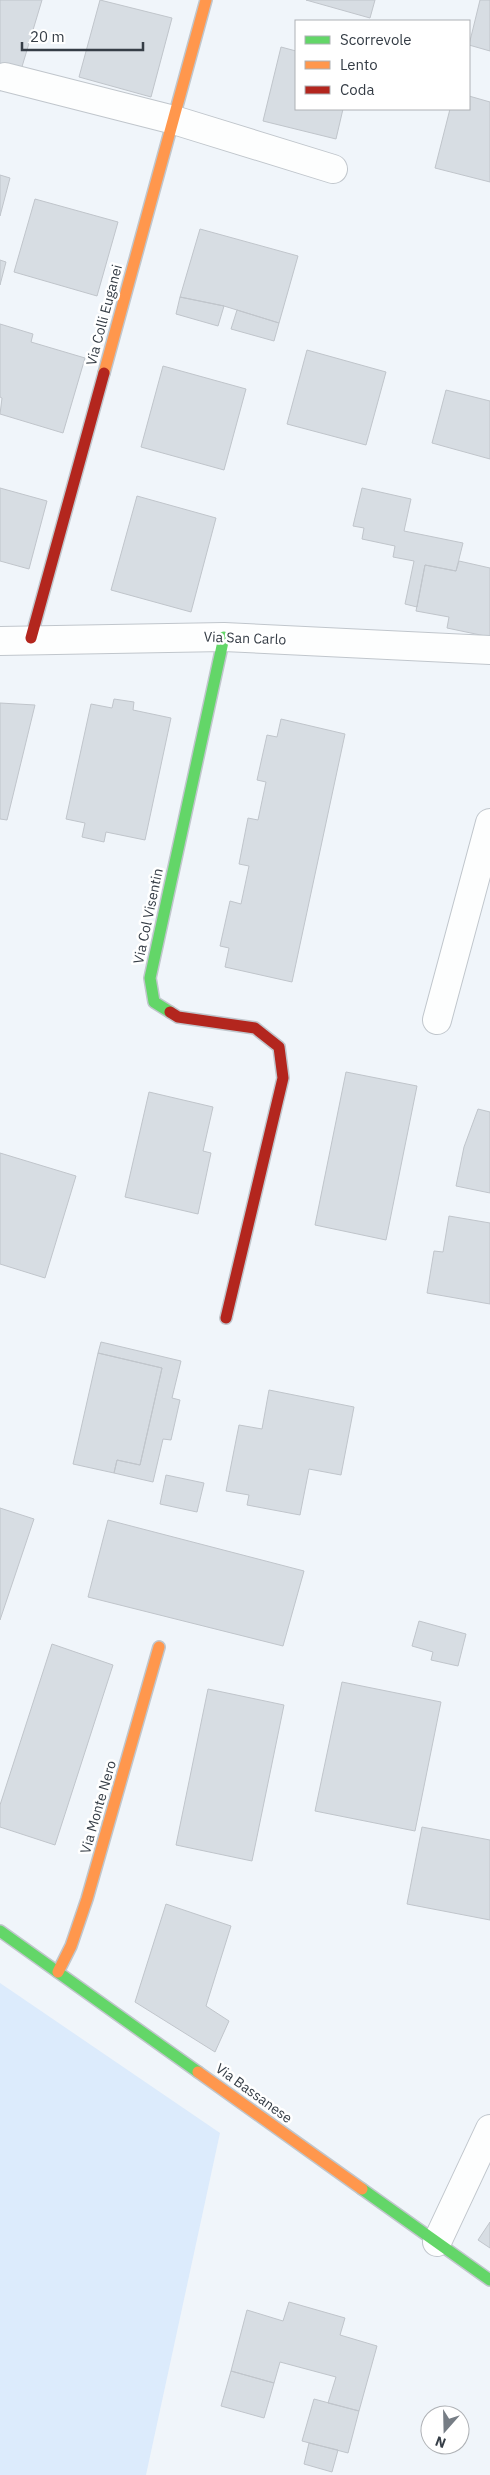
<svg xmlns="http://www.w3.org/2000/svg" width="490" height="2475" viewBox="0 0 490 2475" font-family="'IBM Plex Sans',sans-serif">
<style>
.green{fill:#dcebfc}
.building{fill:#d7dde3;stroke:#c0c5cb}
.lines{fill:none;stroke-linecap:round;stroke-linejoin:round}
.street-casing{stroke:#c0c6cc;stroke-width:30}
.fast-casing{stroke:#c0c6cc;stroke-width:14}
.slow-casing{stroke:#c0c6cc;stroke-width:14}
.jam-casing{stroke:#c0c6cc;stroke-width:14}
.street{stroke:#fdfefe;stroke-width:28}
.fast{stroke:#63d668;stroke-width:11}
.slow{stroke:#ff974d;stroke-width:11}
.jam{stroke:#b3261e;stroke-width:11}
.labels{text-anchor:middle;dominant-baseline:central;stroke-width:5;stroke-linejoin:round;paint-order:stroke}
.street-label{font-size:14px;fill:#353d46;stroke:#fff}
</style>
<rect width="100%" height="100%" fill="#f0f5fa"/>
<!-- green -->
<path class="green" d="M0,1983L220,2133L146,2475H0Z"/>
<!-- building -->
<path class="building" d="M0,0H42L21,70L0,64Z
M100,0L172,18L151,97L79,77Z
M306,0H375L370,18Z
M480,0H490V51L469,45Z
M281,47L296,51V109H343L336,139L263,121Z
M469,96L490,102V182L435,168L450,109H469Z
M0,175L10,178L0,216Z
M35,199L118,222L97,296L14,272Z
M200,229L298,256L279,323L224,306L180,297Z
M0,260L6,262L0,285Z
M180,297L224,306L218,326L176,314Z
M237,310L279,323L274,341L231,329Z
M0,324L33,334L31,342L85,358L63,433L0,414L2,398L0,397Z
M307,350L386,372L366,445L287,424Z
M163,366L246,389L224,470L141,447Z
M446,390L490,401V459L432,443Z
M0,488L47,501L29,569L0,561Z
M362,488L411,499L404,531L463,543L456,571L425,565L417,607L405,604L414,561L393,557L395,546L362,539L364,528L353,526Z
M137,496L216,518L191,612L111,590Z
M459,561L490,568V637L447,628L449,617L416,611L425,565L456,571Z
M114,699L134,702L133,710L171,718L145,840L106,832L104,842L82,837L85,823L66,819L91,704L112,708Z
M0,703L35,705L7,820L0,819Z
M281,719L345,734L292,982L225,967L229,948L220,946L230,901L241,904L249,866L239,864L248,818L258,820L266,782L257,780L267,735L277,737Z
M346,1072L417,1086L386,1240L315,1225Z
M149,1092L213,1107L203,1151L211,1153L198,1214L125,1197Z
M478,1109L490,1112V1193L456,1186L464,1147Z
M0,1153L76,1176L45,1278L0,1264Z
M449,1216L490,1223V1304L427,1293L434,1251L443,1252Z
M101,1342L181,1361L172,1398L180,1400L171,1440L163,1439L153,1482L114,1473L117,1460L140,1465L162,1368L98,1353Z
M98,1353L162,1368L140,1465L117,1460L114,1473L73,1464Z
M269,1390L354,1407L341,1475L309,1469L300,1515L247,1505L249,1495L226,1491L239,1425L262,1429Z
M166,1475L204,1483L197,1512L160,1504Z
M0,1508L34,1519L0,1620Z
M108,1520L304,1571L283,1646L88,1597Z
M419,1621L466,1634L458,1666L431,1660L433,1652L412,1646Z
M52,1644L113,1665L55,1845L0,1827V1805Z
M342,1682L441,1702L415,1831L315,1811Z
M208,1689L284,1705L252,1861L176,1845Z
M422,1827L490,1840V1920L407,1904Z
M166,1904L231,1926L206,2006L229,2021L215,2052L135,2002Z
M490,2222V2248L478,2240Z
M289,2302L345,2318L340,2335L377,2346L359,2411L328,2403L336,2377L280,2362L274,2383L231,2371L247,2310L283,2321Z
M231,2371L274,2383L264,2418L221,2406Z
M314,2399L359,2411L348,2453L302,2441Z
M309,2443L338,2450L332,2472L304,2464Z"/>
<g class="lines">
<defs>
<path id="street" d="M5,77L174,120L333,169
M0,641L224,637L490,650
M437,1020L490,823
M437,2242L490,2129"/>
<path id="fast" d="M170,1012L154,1002L150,978L224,637
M0,1931L198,2072
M362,2189L490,2280"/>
<path id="slow" d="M104,373L206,0
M58,1972L71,1946L87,1899L159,1647
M198,2072L362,2189"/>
<path id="jam" d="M31,638L104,373
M170,1012L178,1017L255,1028L279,1047L283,1078L226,1318"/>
</defs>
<!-- street casing -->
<use href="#street" class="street-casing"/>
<!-- fast casing -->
<use href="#fast" class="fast-casing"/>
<!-- slow casing -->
<use href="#slow" class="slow-casing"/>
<!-- jam casing -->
<use href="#jam" class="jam-casing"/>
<!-- street -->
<use href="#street" class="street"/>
<!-- fast -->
<use href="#fast" class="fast"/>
<!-- slow -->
<use href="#slow" class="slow"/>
<!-- jam -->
<use href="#jam" class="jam"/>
</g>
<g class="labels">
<!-- street labels -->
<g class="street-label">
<text transform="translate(104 315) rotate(-75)">Via Colli Euganei</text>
<text transform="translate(245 638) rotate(2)">Via San Carlo</text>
<text transform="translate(148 916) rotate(-78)">Via Col Visentin</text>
<text transform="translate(98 1807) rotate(-74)">Via Monte Nero</text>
<text transform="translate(254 2093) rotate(36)">Via Bassanese</text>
</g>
</g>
<!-- legend -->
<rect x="295" y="20" width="175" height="90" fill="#ffffff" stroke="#aeb1b5"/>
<rect x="305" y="36" width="25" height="8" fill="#63d668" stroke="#aeb1b5"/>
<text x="340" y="45" font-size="15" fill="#353d46">Scorrevole</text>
<rect x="305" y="61" width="25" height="8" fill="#ff974d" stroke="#aeb1b5"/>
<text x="340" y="70" font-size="15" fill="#353d46">Lento</text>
<rect x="305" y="86" width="25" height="8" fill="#b3261e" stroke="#aeb1b5"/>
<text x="340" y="95" font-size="15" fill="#353d46">Coda</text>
<!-- north arrow -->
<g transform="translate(445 2430) rotate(200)"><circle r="24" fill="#ffffff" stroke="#aeb1b5"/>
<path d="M0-4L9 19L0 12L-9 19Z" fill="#767d85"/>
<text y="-8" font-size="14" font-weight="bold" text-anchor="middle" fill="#353d46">N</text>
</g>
<!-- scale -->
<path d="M22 42v8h121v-8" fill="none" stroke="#353d46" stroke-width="2.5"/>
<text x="30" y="42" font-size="15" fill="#353d46" stroke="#ffffff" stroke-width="4" paint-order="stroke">20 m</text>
</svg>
